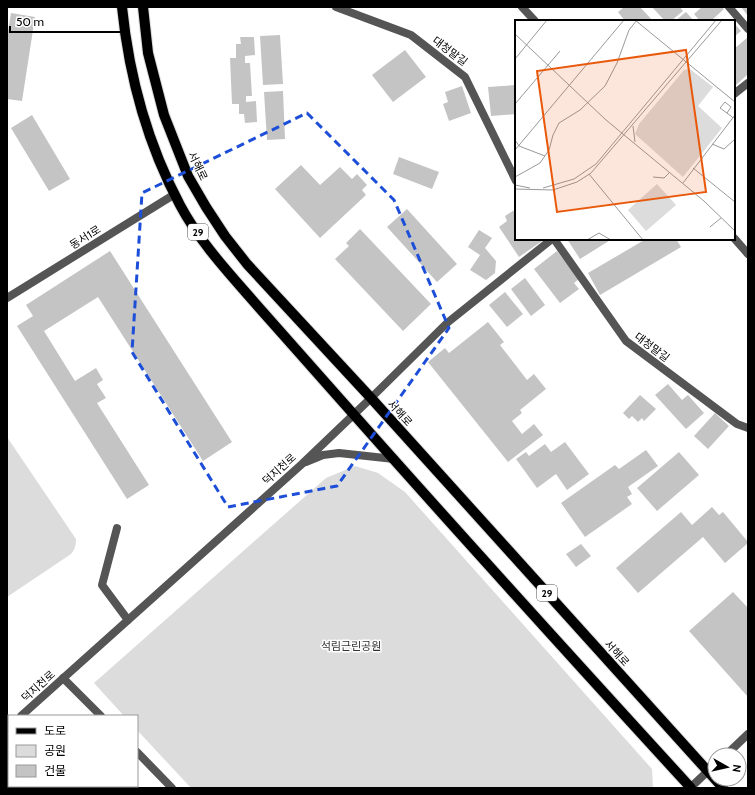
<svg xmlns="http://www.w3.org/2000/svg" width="755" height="795" viewBox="0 0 755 795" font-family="Cabin,'Noto Sans KR',sans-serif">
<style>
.green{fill:#dcdcdc}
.building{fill:#c4c4c4}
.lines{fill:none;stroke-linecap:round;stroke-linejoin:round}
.primary-casing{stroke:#dbdbdb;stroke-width:12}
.service{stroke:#555;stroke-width:8}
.minor{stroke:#555;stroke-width:8}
.tertiary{stroke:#555;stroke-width:8}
.primary{stroke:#000;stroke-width:10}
.marked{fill:none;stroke:#1d4ed8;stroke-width:3;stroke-dasharray:8 5;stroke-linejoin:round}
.labels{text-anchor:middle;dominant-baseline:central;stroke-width:3;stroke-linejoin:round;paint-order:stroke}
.shield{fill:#fff;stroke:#4c4c4c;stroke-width:1}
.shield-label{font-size:10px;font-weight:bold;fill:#000}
.street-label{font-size:11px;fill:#000;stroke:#fff}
.park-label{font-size:11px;fill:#333;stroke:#fff}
.inset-road{fill:none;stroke:#999;stroke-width:1}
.view{fill:#e8590c;fill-opacity:0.15;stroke:#e8590c;stroke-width:2}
.inset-edge{fill:none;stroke:#000;stroke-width:2}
</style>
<rect width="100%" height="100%" fill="#fff"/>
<!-- green -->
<path class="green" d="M7,437L76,539C76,545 75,549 71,554L7,597Z
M355,466L378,473L405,492L652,769L653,788H191L137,730V716H124L94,683L326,478Z"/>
<!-- building -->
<path class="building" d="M624,7H640L653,21H625L618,12Z
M652,7H680L683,11L671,21H665Z
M702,7H722L724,9L712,20L713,21H700L694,14Z
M741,7H748V16Z
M686,12L694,21H675Z
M11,13L35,17L22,101L7,99V37Z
M734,23L741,31L734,37Z
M280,35L283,84L263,85L260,36Z
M240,37H254L255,55L245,56V63H250L252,96H246V102L256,101L257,122L245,123L244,114H239V104H232L230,58H236V44H241Z
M748,37V74L734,87V49Z
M405,50L426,77L393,102L372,75Z
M516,85V114L491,116L488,87Z
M462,86L471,113L449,121L443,104L448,102L445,92Z
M283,91L285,139L267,140L264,92Z
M32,115L70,179L49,191L11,128Z
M399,157L439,172L432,189L393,174Z
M301,165L320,185L340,167L352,179L357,174L367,185L362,190L366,195L320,238L275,189Z
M407,209L457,264L437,282L387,227Z
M516,209V239H545L519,257L499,227L507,221L505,216Z
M360,229L431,304L403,331L335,259L349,246L346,243Z
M479,230L492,238L485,248L496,261L495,273L486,280L470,270L480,255L468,247Z
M567,239H612L580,259Z
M646,239H676L681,247L600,295L588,273Z
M110,251L232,442L203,461L98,297L44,331L75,381L96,368L103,380L97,384L106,398L97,403L149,485L127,499L17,326L33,316L26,305Z
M557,251L579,279L574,283L579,289L560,303L534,269Z
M525,278L545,305L531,316L511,289Z
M505,292L523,314L507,327L489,305Z
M488,322L504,342L500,345L527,380L534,374L546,389L520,410L522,413L512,421L522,434L534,424L543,435L508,462L428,362L445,348L449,353Z
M668,384L682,400L688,395L704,413L686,429L655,395Z
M640,395L656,409L644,421L642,418L638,422L632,416L629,419L623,413Z
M715,413L729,426L708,449L694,436Z
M565,442L589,474L567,490L556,474L537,488L516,459L526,452L529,456L545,444L551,452Z
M646,450L658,466L628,487L632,494L627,497L632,504L585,537L561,503L615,465L619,469Z
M679,452L699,475L657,511L637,488Z
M712,507L719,515L723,512L748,542V543L725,563L703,537L638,593L616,568L681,512L692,525Z
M581,544L591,556L576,567L566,554Z
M733,592L748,608V697L689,631Z"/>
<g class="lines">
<defs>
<path id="primary" d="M122,7C129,76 147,143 180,205C199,241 228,272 255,303C283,335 312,367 340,399C456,530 573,659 691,788
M143,7L148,53L164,115L188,176L206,207L225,236L247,264L371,398L723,788"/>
</defs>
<!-- primary casing -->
<use href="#primary" class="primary-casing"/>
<!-- service -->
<path class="service" d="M117,528L102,585L128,620"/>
<!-- minor -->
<path class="minor" d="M336,7L411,35L465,77L516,181
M522,7L535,21
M729,7L748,29
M734,94L748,83
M734,238L748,254
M554,239L626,341L737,424L748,428
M7,298L175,194
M371,398L447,323L552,239
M63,678L101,716
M137,752L172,788
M726,755L748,734
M708,771L715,765
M84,788L86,786"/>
<!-- tertiary -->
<path class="tertiary" d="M306,462L323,455L339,453L394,459
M21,716L302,464L371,398
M7,729L9,727
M690,788L708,771"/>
<!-- primary -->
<use href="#primary" class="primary"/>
</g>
<!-- marked area -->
<path class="marked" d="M307,113L394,200L449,328L337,486L228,507L132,352L142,193Z"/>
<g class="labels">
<!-- shield labels -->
<g class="shield">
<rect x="188" y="224" width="20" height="16" rx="3"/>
<rect x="537" y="585" width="20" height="16" rx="3"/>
</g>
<g class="shield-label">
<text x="198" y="232">29</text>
<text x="547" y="593">29</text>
</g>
<!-- street labels -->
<g class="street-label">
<text transform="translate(450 51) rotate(37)">대청말길</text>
<text transform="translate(198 166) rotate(64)">서해로</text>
<text transform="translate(85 237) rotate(-32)">동서1로</text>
<text transform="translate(652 347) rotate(37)">대청말길</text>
<text transform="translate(400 413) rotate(48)">서해로</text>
<text transform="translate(279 469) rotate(-42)">덕지천로</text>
<text transform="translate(617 653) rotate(48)">서해로</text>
<text transform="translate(38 686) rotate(-42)">덕지천로</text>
</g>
<!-- park labels -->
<g class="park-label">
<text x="351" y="646">석림근린공원</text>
</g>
</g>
<!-- overview -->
<g transform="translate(515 20)">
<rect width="220" height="220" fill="#fff"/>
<path d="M175,49L198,67L183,86L207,108L168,157L120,114L124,104L169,50ZM142,164L161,185L131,211L113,190Z" fill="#dcdcdc"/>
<path class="inset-road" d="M120,0L220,82M0,14L91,100L189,181L220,211M0,39L32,0M0,84L45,31M212,93L216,87L210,82L205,88L216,96L218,98M118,106L120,122M0,120L4,126L30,136M197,124L209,129L220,119M0,130L109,0M178,148L220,182M74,154L128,220M0,157L25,143L34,130L38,115L44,103L65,90L90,66L102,43L114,10L122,0M138,157L149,158L155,152M168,163L220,95M0,165L15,168M28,168L59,159L81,144L201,0M0,169L38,170L62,162L76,153L207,0M195,207L206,198M72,220L84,213L96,220"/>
<path class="view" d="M171,30L191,172L42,192L22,51Z"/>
<rect width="220" height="220" class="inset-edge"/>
</g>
<!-- border -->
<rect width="755" height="795" fill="none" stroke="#000000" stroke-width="16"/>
<!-- legend -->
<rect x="8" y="715" width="130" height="72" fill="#ffffff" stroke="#999999"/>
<rect x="16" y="728" width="20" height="6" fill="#000000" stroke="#999999"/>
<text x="44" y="735" font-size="12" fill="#000000">도로</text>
<rect x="16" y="745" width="20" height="12" fill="#dcdcdc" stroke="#999999"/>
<text x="44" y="755" font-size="12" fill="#000000">공원</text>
<rect x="16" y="765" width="20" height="12" fill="#c4c4c4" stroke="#999999"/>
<text x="44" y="775" font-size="12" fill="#000000">건물</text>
<!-- north arrow -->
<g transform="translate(727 767) rotate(98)"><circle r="19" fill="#ffffff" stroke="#999999"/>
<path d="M0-3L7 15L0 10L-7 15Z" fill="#000000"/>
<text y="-6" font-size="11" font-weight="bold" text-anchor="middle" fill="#000000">N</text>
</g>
<!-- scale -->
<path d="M10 26v6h116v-6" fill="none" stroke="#000000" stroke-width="2"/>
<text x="16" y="26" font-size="12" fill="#000000" stroke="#ffffff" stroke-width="3" paint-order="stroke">50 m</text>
</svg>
